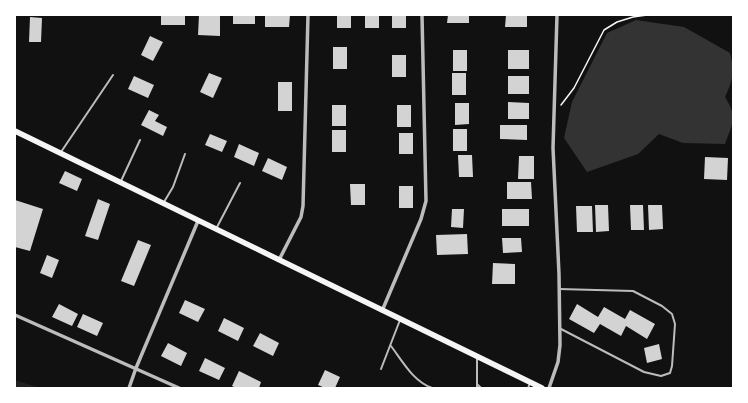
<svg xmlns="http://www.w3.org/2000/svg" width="748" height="403" viewBox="0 0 748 403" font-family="'Noto Sans',sans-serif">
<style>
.green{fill:#202020}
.water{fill:#333}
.building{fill:#d3d3d3}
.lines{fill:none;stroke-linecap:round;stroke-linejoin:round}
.path{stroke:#f5f5f5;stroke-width:1.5}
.service{stroke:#bcbcbc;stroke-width:2}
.minor{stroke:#bcbcbc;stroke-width:3.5}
.primary{stroke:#f5f5f5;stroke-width:5.5}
</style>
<rect width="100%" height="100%" fill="#111"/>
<!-- green -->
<path class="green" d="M15,380L41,388H15Z"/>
<!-- water -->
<path class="water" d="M636,20L684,27L730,53C735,72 733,80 725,97C738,118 733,122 725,144L683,143L659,134L638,154L587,172L564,138L572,102L607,33Z"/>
<!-- building -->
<path class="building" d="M161,15H185V25H161Z
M199,15H220V36L198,35Z
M233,15H255V24H233Z
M265,15H290L289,27H265Z
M337,15H351V28H337Z
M365,15H379V28H365Z
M392,15H406V28H392Z
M448,15H469V23H447Z
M506,15H527V27H505Z
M30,17L42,18L41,42H29Z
M150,36L163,42L153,61L141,55Z
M333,47H347V69H333Z
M453,50H467V71H453Z
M508,50H529V69H508Z
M392,55H406V77H392Z
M209,73L222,78L213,98L200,92Z
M452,73H466V95H452Z
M134,76L154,85L148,98L128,89Z
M508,76H529V94H508Z
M278,82H292V111H278Z
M508,102L529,103V119H508Z
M455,103H469V124L455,125Z
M332,105H346V126H332Z
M397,105H411V127H397Z
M149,110L159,115L155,121L167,127L163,136L141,125Z
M500,125H527V140L500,139Z
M453,129H467V151H453Z
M332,130H346V152H332Z
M399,133H413V154H399Z
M210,134L227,141L222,152L205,145Z
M239,144L259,153L254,166L234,157Z
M458,155H472L473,177H459Z
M519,156H534V179H518Z
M705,157L728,158L727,180L704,179Z
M268,158L287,167L282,180L262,171Z
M65,171L82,179L77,191L59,183Z
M507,182H531L532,199H507Z
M350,184H365V205H351Z
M399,186H413V208H399Z
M98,199L110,204L98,240L85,236Z
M15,200L43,209L30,251L15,247Z
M595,205H608L609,231L596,232Z
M630,205H643L644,230H631Z
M648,205H662L663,229L649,230Z
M576,206H592L593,232H577Z
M452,209H464L463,228L451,227Z
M502,209H529V226H502Z
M467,234L468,254L437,255L436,235Z
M502,238H521L522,252L503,253Z
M138,240L151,245L134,286L121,281Z
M47,255L59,260L52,278L40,273Z
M493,263L515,264V284H492Z
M185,300L205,309L198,322L179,313Z
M59,304L78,314L72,326L52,317Z
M577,304L598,317L604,307L625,319L630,310L655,324L647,339L626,326L621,336L600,324L594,333L569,319Z
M83,314L103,323L97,336L77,327Z
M224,318L244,328L238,341L218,331Z
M260,333L279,343L273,356L253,346Z
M168,343L187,353L181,366L161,356Z
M659,344L662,359L647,363L644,348Z
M205,358L225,368L219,380L199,371Z
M325,370L340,377L335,388H325L318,385Z
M239,371L261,382L259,388H236L232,386Z"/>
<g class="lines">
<!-- path -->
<path class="path" d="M561,105L574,88L604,30L617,22L633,17L647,15"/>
<!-- service -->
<path class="service" d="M61,152L113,75
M121,181L140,140
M164,202L173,187L185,154
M216,229L240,183
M559,289L633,291L662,306L672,314L675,324L672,366L670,373L661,376L644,372L561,329
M391,346C403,362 413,381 432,388
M477,357V388
M381,369L400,320
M477,384L481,388
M528,388L530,383"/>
<!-- minor -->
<path class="minor" d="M279,260L301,217L303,206L308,15
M382,311L421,219L426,201L422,15
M15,315L179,388
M129,388L136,368L198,221
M549,388L558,362L560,345L559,274L553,148L557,15"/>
<!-- primary -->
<path class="primary" d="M15,131L542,388"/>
</g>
<!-- border -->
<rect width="748" height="403" fill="none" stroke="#ffffff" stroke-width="32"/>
</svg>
